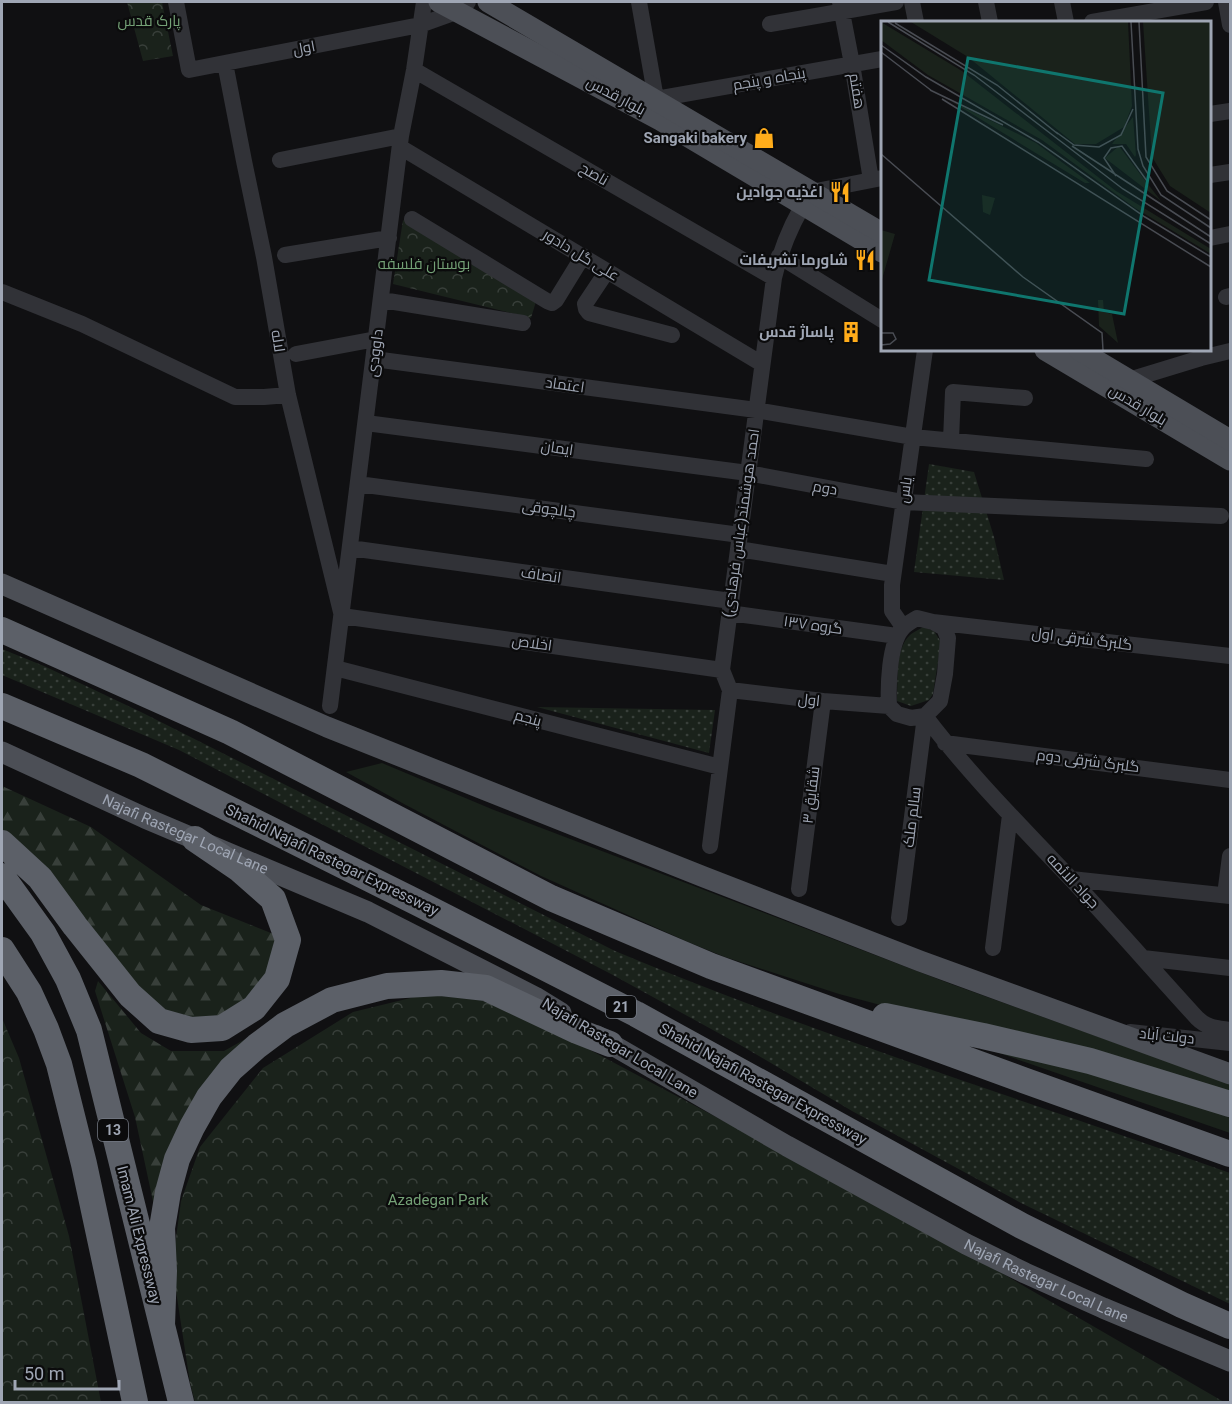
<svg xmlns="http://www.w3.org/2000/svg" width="1232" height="1404" viewBox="0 0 1232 1404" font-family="Roboto,Cairo,sans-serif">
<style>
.grass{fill:url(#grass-dots)}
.forest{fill:url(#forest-firs)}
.park{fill:url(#park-crowns)}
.garden{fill:#1a221b}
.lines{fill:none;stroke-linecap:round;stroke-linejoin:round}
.minor{stroke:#313237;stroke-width:16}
.major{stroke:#4c4f56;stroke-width:21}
.highway{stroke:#5c6068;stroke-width:26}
.labels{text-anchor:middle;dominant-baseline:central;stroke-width:4.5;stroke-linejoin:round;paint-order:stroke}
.shield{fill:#0b0b0c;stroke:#737882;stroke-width:1.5}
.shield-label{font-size:14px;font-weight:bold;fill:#9fa6b4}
.park-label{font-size:15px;fill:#74a176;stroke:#0b0b0c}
.street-label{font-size:15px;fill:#9fa6b4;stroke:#0b0b0c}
.poi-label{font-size:15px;font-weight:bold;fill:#9fa6b4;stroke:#0b0b0c;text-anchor:end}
.inset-road{fill:none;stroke:#494c53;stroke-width:1.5}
.view{fill:#0f766e;fill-opacity:0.15;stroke:#0f766e;stroke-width:3}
.inset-edge{fill:none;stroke:#9fa6b4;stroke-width:3}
</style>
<defs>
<pattern id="grass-dots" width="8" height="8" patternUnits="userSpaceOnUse" patternTransform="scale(1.5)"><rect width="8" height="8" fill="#1a221b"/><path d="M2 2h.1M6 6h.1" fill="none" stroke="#383f3a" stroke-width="1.8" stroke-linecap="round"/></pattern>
<pattern id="forest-firs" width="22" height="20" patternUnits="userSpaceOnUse" patternTransform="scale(1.5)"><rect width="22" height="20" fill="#1a221b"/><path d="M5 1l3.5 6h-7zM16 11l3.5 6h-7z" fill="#383f3a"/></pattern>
<pattern id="park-crowns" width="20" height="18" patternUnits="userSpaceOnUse" patternTransform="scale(1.5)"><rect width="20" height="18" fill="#1a221b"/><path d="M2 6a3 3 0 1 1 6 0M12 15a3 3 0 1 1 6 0" fill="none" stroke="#383f3a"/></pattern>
</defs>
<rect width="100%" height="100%" fill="#101012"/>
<!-- grass -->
<path class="grass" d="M929,464L974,472L994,537L1004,580L914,572Z
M923,627L934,631L941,642L933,694L929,700L911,706L897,701C898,682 895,648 910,635C913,632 919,630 923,627Z
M2,649L44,666L143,713L615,951C816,1035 1025,1100 1230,1173V1304L1021,1203L852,1111L742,1046L611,974L179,750L2,675Z
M537,707L715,710L709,753Z"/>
<!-- forest -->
<path class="forest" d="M2,786L91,827L201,905L281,937L267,978L245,1008L212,1026L178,1023L133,986L2,834Z
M98,981L141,1033L171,1051H224L258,1032L208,1086L157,1220L135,1117L95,991Z"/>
<!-- park -->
<path class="park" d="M127,2H162L173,56L143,61Z
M403,220L537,298L531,318L393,284Z
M435,992H481L910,1220L1224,1402H195L190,1383L176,1291L175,1245L181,1201L200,1147L263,1068L353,1012Z
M2,1018L19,1058L69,1236L101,1402H2Z"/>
<!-- garden -->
<path class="garden" d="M382,763L494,810L951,984L1230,1084V1098L839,994L725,957L688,942L541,876L404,804L346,772Z
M970,1043L1230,1108V1133Z"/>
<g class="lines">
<!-- minor -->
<path class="minor" d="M176,2L189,70L420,25L459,11L468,2
M639,2L656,99L882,59
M840,2L852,64L871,180
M912,2L916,22
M986,2L990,22
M1062,2L1066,22
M1226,2L1230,25
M1092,22L1206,2
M770,24L896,2
M225,63L244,161L264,257L288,395L342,616L722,670
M414,70L774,278
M1210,114L1230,111
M400,147L762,364
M280,160L401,136
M1210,175L1230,172
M412,219L547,301L552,303L556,300L583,256
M1210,238L1230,234
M285,255L389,238
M779,256L882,320
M607,271L585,304L586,309L589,313L672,335
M2,292L82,324L235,397H264L288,395
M1226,297L1230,296
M382,300L523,323
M296,354L376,339
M374,359L756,410L913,437L1146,459
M1129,380L1201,358L1230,351
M366,423L748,473L903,502L1221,516
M951,440L953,392L1025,398
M358,484L740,535
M350,548L731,601
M738,549L893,574
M729,613L897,636
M917,618L933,622L944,628L948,638L945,674L940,701L925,716L911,718L897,714L889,706C888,687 889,644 902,629C906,624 912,621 917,618Z
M933,622L1230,656
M903,627L892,611V585L925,350
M335,668L720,767
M730,690L823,701L889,706
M330,706L401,136L414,70L424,2
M925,716C969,774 1021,826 1071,879C1114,925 1155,972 1197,1018C1207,1028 1217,1028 1230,1030
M945,743L1230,780
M710,846L730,690L722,670L774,278C781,248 794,218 811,192L882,178
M1071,879L1230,896
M799,889L823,701
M1225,895L1230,856
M899,918L925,716
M993,948L1010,815
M1143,958L1230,968
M1130,1032L1230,1043"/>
<!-- major -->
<g class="major">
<path d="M439,2L660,120L882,252"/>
<path d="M488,2L882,233"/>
<path d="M1045,350L1230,460"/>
<path d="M1079,350L1230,440"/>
<path d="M2,584L327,727L704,877L920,961L1230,1074"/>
<path id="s1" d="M2,752L145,818L368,912L535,997L561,1013"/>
<path id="s2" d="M597,1036L787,1146L966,1244L1025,1273L1103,1308L1230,1361"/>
</g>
<!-- highway -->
<path class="highway" d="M2,630L230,732L551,898L711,966L1023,1080L1230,1154
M2,706L141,765L418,903L636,1014L1022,1226L1182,1305L1230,1326
M2,843L40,878L75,926L130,995L159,1021L191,1030L222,1028L254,1008L277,979L288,940L273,899L239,869L195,839
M2,876L43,933L68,979L89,1030L181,1402
M2,950L29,992L46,1029L59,1064L84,1164L135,1402
M885,1016L983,1036L1090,1061L1230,1104
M162,1325L164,1271L162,1228L168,1192L177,1159L192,1127L209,1097L231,1069L257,1046L285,1025L332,1000L387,986L441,983L486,988L577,1031L610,1044"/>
</g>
<!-- icons -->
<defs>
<symbol id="shop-bare" viewBox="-9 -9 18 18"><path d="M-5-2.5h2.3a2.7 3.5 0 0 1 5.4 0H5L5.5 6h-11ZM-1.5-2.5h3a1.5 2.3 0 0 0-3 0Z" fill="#ffac1a" stroke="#0b0b0c" stroke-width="2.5" paint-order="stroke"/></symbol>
<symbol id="restaurant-bare" viewBox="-9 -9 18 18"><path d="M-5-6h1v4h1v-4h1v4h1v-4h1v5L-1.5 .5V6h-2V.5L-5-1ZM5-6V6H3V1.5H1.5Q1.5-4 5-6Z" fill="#ffac1a" stroke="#0b0b0c" stroke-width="2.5" paint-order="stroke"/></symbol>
<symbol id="building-bare" viewBox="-9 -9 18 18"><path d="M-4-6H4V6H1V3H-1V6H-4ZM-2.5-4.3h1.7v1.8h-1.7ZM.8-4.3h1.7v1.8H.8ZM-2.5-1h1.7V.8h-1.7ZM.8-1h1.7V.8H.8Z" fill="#ffac1a" stroke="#0b0b0c" stroke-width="2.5" paint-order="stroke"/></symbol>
</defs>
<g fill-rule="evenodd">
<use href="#shop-bare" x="749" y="123" width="30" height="30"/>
<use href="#restaurant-bare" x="825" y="177" width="30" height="30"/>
<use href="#restaurant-bare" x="850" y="245" width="30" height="30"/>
<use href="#building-bare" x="836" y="317" width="30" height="30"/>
</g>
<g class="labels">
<!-- shield labels -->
<g class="shield">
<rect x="606" y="996" width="30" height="22" rx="4.5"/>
<rect x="98" y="1119" width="30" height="22" rx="4.5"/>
</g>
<g class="shield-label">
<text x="621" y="1007">21</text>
<text x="113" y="1130">13</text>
</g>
<!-- park labels -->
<g class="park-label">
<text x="149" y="21">پارک قدس</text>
<text x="424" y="264">بوستان فلسفه</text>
<text x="438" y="1200">Azadegan Park</text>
</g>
<!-- street labels -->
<g class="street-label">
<text transform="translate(304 48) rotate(-11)">اول</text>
<text transform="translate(769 79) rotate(-10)">پنجاه و پنجم</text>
<text transform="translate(857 91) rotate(81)">هفتم</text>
<text transform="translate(616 96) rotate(28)">بلوار قدس</text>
<text transform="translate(594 174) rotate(30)">ناصح</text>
<text transform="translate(581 255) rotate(31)">علی گل دادور</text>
<text transform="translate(278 341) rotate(81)">لاله</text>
<text transform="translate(375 353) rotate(-83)">داوودی</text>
<text transform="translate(565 385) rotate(8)">اعتماد</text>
<text transform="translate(1138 405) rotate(31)">بلوار قدس</text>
<text transform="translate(557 448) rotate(8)">ایمان</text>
<text transform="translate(825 488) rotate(10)">دوم</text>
<text transform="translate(905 490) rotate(-82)">یاس</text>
<text transform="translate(549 509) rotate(8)">چالچوقی</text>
<text transform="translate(741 523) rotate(-82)">احمد هوشمند(عباس فرهادی)</text>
<text transform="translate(541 575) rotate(8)">انصاف</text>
<text transform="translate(813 625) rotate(8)">گروه ۱۳۷</text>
<text transform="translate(1082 639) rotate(7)">گلبرگ شرقی اول</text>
<text transform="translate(532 643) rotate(8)">اخلاص</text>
<text transform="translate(809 700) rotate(6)">اول</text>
<text transform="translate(528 718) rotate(15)">پنجم</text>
<text transform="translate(1088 761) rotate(7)">گلبرگ شرقی دوم</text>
<text transform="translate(811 795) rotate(-83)">شقایق ۳</text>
<text transform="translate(912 817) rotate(-83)">سالم ملک</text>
<text stroke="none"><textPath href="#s1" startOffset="201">Najafi Rastegar Local Lane</textPath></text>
<text transform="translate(332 860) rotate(26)">Shahid Najafi Rastegar Expressway</text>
<text transform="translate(1073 881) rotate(47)">جواد الائمه</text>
<text transform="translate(1167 1036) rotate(6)">دولت آباد</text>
<text transform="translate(620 1048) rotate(31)">Najafi Rastegar Local Lane</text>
<text transform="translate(763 1084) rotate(29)">Shahid Najafi Rastegar Expressway</text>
<text transform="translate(139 1235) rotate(76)">Imam Ali Expressway</text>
<text stroke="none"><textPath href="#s2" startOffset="512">Najafi Rastegar Local Lane</textPath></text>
</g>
<!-- poi labels -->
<g class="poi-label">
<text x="747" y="138">Sangaki bakery</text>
<text x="823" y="192">اغذیه جوادین</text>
<text x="848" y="260">شاورما تشریفات</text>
<text x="834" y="332">پاساژ قدس</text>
</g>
</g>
<!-- overview -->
<g transform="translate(881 21)">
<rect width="330" height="330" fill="#101012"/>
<path d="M0,1L81,50L235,170L330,228V233L254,187L161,119L47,54L0,19ZM101,174L114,177L109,194L102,191Z" fill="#1a221b"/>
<path d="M252,96L255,134L254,136L245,123H231ZM238,125L259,153L280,180L224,137Z" fill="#1a221b"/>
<path d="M30,1H247L251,85L243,106L215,123H194L87,36ZM262,1H330V192L289,165L271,136ZM217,279H222L223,291L231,293L237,322L218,305Z" fill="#1a221b"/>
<path d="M68,79L155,122L209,162H204ZM0,209L14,213L0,262Z" fill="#1a221b"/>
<path class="inset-road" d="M7,1L93,54L242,168L330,223M250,1L257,128L262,145L280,174L330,207M258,1L265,136L286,170L330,199M14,2L116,64L177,113M0,24L45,56L157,121L264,196L330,236M0,31L51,70M49,69L122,104M61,78L330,246M175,111L193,124L218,126L240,114L252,88M191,125L330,216M0,133L142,256L221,312L222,329M235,155L223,137L230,127L241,125L266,160M0,312H12L15,318L9,323L0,324"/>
<path class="view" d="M87,37L282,72L243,293L48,259Z"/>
<rect width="330" height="330" class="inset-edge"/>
</g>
<!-- border -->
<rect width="1232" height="1404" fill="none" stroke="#9fa6b4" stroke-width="6"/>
<!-- scale -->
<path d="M15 1380v9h104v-9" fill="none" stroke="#9fa6b4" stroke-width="3"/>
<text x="24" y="1380" font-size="18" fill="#9fa6b4" stroke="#0b0b0c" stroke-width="4.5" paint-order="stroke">50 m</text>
</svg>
